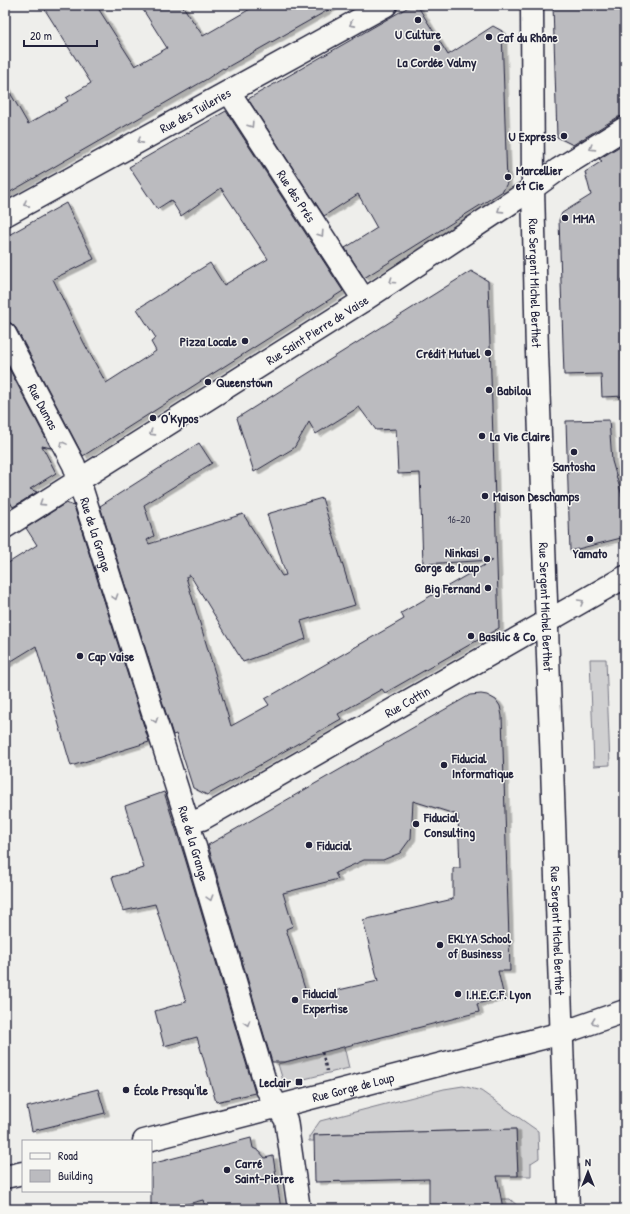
<svg xmlns="http://www.w3.org/2000/svg" width="630" height="1214" viewBox="0 0 630 1214" font-family="'Patrick Hand',sans-serif">
<style>
.grass{fill:#d0d0d1;stroke:#797986}
.building{fill:#bbbbbf;stroke:#22223b;fill-rule:evenodd;filter:url(#shadow)}
.lines{fill:none;stroke-linecap:round;stroke-linejoin:round}
.minor-casing{stroke:#22223b;stroke-width:25}
.tertiary-casing{stroke:#22223b;stroke-width:25}
.secondary-casing{stroke:#22223b;stroke-width:25}
.path{stroke:#22223b;stroke-width:2.5;stroke-dasharray:3 3;stroke-linecap:butt}
.minor{stroke:#f6f6f2;stroke-width:22}
.tertiary{stroke:#f6f6f2;stroke-width:22}
.secondary{stroke:#f6f6f2;stroke-width:22}
.oneway{stroke:#9797a0}
.poi-dot{fill:#22223b;stroke:#f6f6f2;stroke-width:1.5}
.labels{text-anchor:middle;dominant-baseline:central;stroke-width:3;stroke-linejoin:round;paint-order:stroke}
.number-label{font-size:11px;fill:#48485c}
.poi-label{font-size:13px;font-weight:bold;fill:#22223b;stroke:#f6f6f2;text-anchor:start}
.street-label{font-size:13px;fill:#22223b;stroke:#f6f6f2}
</style>
<defs>
<filter id="shadow"><feDropShadow dx="4.5" dy="2.5" stdDeviation="0" flood-color="#0004"/></filter>
</defs>
<rect width="100%" height="100%" fill="#eeeeeb"/>
<filter id="ink" filterUnits="userSpaceOnUse"><feTurbulence type="fractalNoise" baseFrequency=".025" numOctaves="2"/><feDisplacementMap in="SourceGraphic" scale="8" xChannelSelector="R" yChannelSelector="G"/><feConvolveMatrix kernelMatrix="1 2 1 2 8 2 1 2 1" color-interpolation-filters="sRGB"/></filter>
<g filter="url(#ink)">
<!-- grass -->
<path class="grass" d="M590,659H606L610,765L594,766Z
M344,1046L349,1068L284,1084L278,1064Z
M463,1086L481,1091L538,1131L539,1158L531,1163V1176H518L516,1129L314,1135V1141H309V1137L320,1121L444,1089Z
M501,1199H510L521,1209H502Z"/>
<!-- building -->
<path class="building" d="M42,5H96L135,66L167,48L140,5H182L203,36L257,5H337L224,69L223,68L207,79L5,195V84L28,124L68,101L66,98L91,83Z
M412,5H417L448,55L493,26L502,31L507,183L503,191L364,278L345,248L377,228L358,194L324,216L248,99Z
M553,5H625V116L618,117L573,145L557,137Z
M226,111L343,291L83,456L16,328L11,323L5,322V237L66,203L94,259L53,279L84,343L106,383L156,351L151,342L156,338L137,309L210,263L224,285L268,259L221,188L181,216L171,200L157,209L129,167Z
M625,143V279H622V360H625V396L602,397L601,374L564,375L559,220L562,213L591,195L585,172L602,161L599,159Z
M471,271L488,281L499,628L385,693L382,689L338,714L341,719L207,795L193,788L176,734L173,735L100,506L199,443L212,463L144,505L154,536L147,540L149,544L243,514L282,576L286,575L267,514L322,498L355,605L301,621L306,639L243,662L190,575L186,577L231,726L269,705L265,699L404,619L401,613L493,560L423,564L420,473L398,474L396,429L376,430L359,407L316,434L309,422L294,448L254,472L237,418Z
M5,361L51,448L42,446L56,473L30,489L37,492L13,507L10,502L5,505Z
M609,420L612,461L625,506V537L570,551L566,421Z
M66,503L74,506L149,742L71,766L36,646L5,665V565L37,545L26,528Z
M481,694L487,695L496,700L500,706L502,716L510,971H498L504,997L477,1004L479,1012L285,1062H272L208,845L470,695ZM413,801L458,815L460,868H453V899L363,920L378,981L330,992H306L286,929L293,926L283,893L338,879L335,873L364,860H383L400,853L411,838Z
M164,792L185,858L255,1093L216,1102L197,1037L164,1046L155,1011L186,1002L155,904L123,911L112,877L144,868L125,806Z
M98,1089L105,1113L32,1131L27,1107Z
M516,1129L518,1176H497L503,1209H429V1179L315,1182L314,1135Z
M251,1138L253,1148L259,1151L265,1158L273,1156L281,1209H206L203,1200L168,1209H151V1164Z"/>
<g class="lines">
<defs>
<g id="minor">
<path id="s1" d="M229,92L364,300"/>
<path id="s2" d="M5,215L386,5"/>
<path id="s3" d="M5,334L74,465L188,823L267,1089L286,1120L299,1209"/>
<path id="s4" d="M5,527L364,300L533,188"/>
<path id="s5" d="M188,823L202,819L548,621"/>
<path d="M562,1033L625,1011"/>
</g>
<g id="tertiary">
<path d="M533,188L559,169L625,128"/>
<path d="M548,621L625,577"/>
<path id="s6" d="M144,1141L562,1033"/>
<path d="M5,1177L23,1173"/>
</g>
<g id="secondary">
<path id="s7" d="M532,5L533,188L537,352L568,1209"/>
</g>
</defs>
<!-- minor casing -->
<use href="#minor" class="minor-casing"/>
<!-- tertiary casing -->
<use href="#tertiary" class="tertiary-casing"/>
<!-- secondary casing -->
<use href="#secondary" class="secondary-casing"/>
<!-- path -->
<path class="path" d="M322,1052L327,1071"/>
<!-- minor -->
<use href="#minor" class="minor"/>
<!-- tertiary -->
<use href="#tertiary" class="tertiary"/>
<!-- secondary -->
<use href="#secondary" class="secondary"/>
</g>
<!-- one-way arrows -->
<defs><path id="oneway-chevron" d="M-2-3.5L2.5 0L-2 3.5" fill="none" stroke-width="1.6" stroke-linecap="round" stroke-linejoin="round"/></defs>
<g class="oneway">
<use href="#oneway-chevron" transform="translate(352 24) rotate(151)"/>
<use href="#oneway-chevron" transform="translate(251 125) rotate(57)"/>
<use href="#oneway-chevron" transform="translate(140 141) rotate(151)"/>
<use href="#oneway-chevron" transform="translate(592 148) rotate(148)"/>
<use href="#oneway-chevron" transform="translate(26 204) rotate(151)"/>
<use href="#oneway-chevron" transform="translate(500 210) rotate(147)"/>
<use href="#oneway-chevron" transform="translate(321 234) rotate(57)"/>
<use href="#oneway-chevron" transform="translate(392 281) rotate(146)"/>
<use href="#oneway-chevron" transform="translate(152 433) rotate(148)"/>
<use href="#oneway-chevron" transform="translate(63 444) rotate(-118)"/>
<use href="#oneway-chevron" transform="translate(42 503) rotate(147)"/>
<use href="#oneway-chevron" transform="translate(115 597) rotate(72)"/>
<use href="#oneway-chevron" transform="translate(581 602) rotate(-30)"/>
<use href="#oneway-chevron" transform="translate(155 720) rotate(72)"/>
<use href="#oneway-chevron" transform="translate(210 898) rotate(73)"/>
<use href="#oneway-chevron" transform="translate(594 1022) rotate(160)"/>
<use href="#oneway-chevron" transform="translate(247 1023) rotate(73)"/>
</g>
</g>
<!-- markers -->
<g class="poi-dot">
<circle cx="418" cy="20" r="4"/>
<circle cx="489" cy="37" r="4"/>
<circle cx="437" cy="48" r="4"/>
<circle cx="564" cy="136" r="4"/>
<circle cx="508" cy="177" r="4"/>
<circle cx="565" cy="218" r="4"/>
<circle cx="245" cy="341" r="4"/>
<circle cx="488" cy="353" r="4"/>
<circle cx="208" cy="382" r="4"/>
<circle cx="489" cy="390" r="4"/>
<circle cx="153" cy="418" r="4"/>
<circle cx="482" cy="436" r="4"/>
<circle cx="574" cy="452" r="4"/>
<circle cx="485" cy="496" r="4"/>
<circle cx="590" cy="539" r="4"/>
<circle cx="487" cy="559" r="4"/>
<circle cx="488" cy="588" r="4"/>
<circle cx="471" cy="636" r="4"/>
<circle cx="80" cy="656" r="4"/>
<circle cx="444" cy="765" r="4"/>
<circle cx="416" cy="824" r="4"/>
<circle cx="309" cy="845" r="4"/>
<circle cx="440" cy="945" r="4"/>
<circle cx="458" cy="994" r="4"/>
<circle cx="295" cy="1000" r="4"/>
<rect x="295" y="1078" width="8" height="8" rx="2"/>
<circle cx="126" cy="1090" r="4"/>
<circle cx="227" cy="1170" r="4"/>
</g>
<g class="labels">
<!-- number labels -->
<g class="number-label">
<text x="459" y="519">16-20</text>
</g>
<!-- poi labels -->
<g class="poi-label">
<text x="418" y="34" text-anchor="middle">U Culture</text>
<text x="497" y="37">Caf du Rhône</text>
<text x="437" y="62" text-anchor="middle">La Cordée Valmy</text>
<text x="556" y="136" text-anchor="end">U Express</text>
<text x="516" y="170">Marcellier<tspan x="516" dy="15">et Cie</tspan></text>
<text x="573" y="218">MMA</text>
<text x="237" y="341" text-anchor="end">Pizza Locale</text>
<text x="480" y="353" text-anchor="end">Crédit Mutuel</text>
<text x="216" y="382">Queenstown</text>
<text x="497" y="390">Babilou</text>
<text x="161" y="418">O'Kypos</text>
<text x="490" y="436">La Vie Claire</text>
<text x="574" y="466" text-anchor="middle">Santosha</text>
<text x="493" y="496">Maison Deschamps</text>
<text x="479" y="552" text-anchor="end">Ninkasi<tspan x="479" dy="15">Gorge de Loup</tspan></text>
<text x="590" y="553" text-anchor="middle">Yamato</text>
<text x="480" y="588" text-anchor="end">Big Fernand</text>
<text x="479" y="636">Basilic &amp; Co</text>
<text x="88" y="656">Cap Vaise</text>
<text x="452" y="758">Fiducial<tspan x="452" dy="15">Informatique</tspan></text>
<text x="424" y="817">Fiducial<tspan x="424" dy="15">Consulting</tspan></text>
<text x="317" y="845">Fiducial</text>
<text x="448" y="938">EKLYA School<tspan x="448" dy="15">of Business</tspan></text>
<text x="303" y="993">Fiducial<tspan x="303" dy="15">Expertise</tspan></text>
<text x="466" y="994">I.H.E.C.F. Lyon</text>
<text x="291" y="1082" text-anchor="end">Leclair</text>
<text x="134" y="1090">École Presqu'île</text>
<text x="235" y="1163">Carré<tspan x="235" dy="15">Saint-Pierre</tspan></text>
</g>
<!-- street labels -->
<g class="street-label">
<text stroke="none"><textPath href="#s2" startOffset="217">Rue des Tuileries</textPath></text>
<text stroke="none"><textPath href="#s1" startOffset="124">Rue des Prés</textPath></text>
<text stroke="none"><textPath href="#s7" startOffset="278">Rue Sergent Michel Berthet</textPath></text>
<text stroke="none"><textPath href="#s4" startOffset="369">Rue Saint Pierre de Vaise</textPath></text>
<text stroke="none"><textPath href="#s3" startOffset="82">Rue Dumas</textPath></text>
<text stroke="none"><textPath href="#s3" startOffset="221">Rue de la Grange</textPath></text>
<text stroke="none"><textPath href="#s7" startOffset="602">Rue Sergent Michel Berthet</textPath></text>
<text stroke="none"><textPath href="#s5" startOffset="251">Rue Cottin</textPath></text>
<text stroke="none"><textPath href="#s3" startOffset="545">Rue de la Grange</textPath></text>
<text stroke="none"><textPath href="#s7" startOffset="926">Rue Sergent Michel Berthet</textPath></text>
<text stroke="none"><textPath href="#s6" startOffset="216">Rue Gorge de Loup</textPath></text>
</g>
</g>
<!-- margin -->
<rect width="630" height="1214" fill="none" stroke="#f6f6f2" stroke-width="20"/>
<rect x="10" y="10" width="610" height="1194" fill="none" stroke="#22223b" stroke-width="1.5" filter="url(#ink)"/>
<!-- legend -->
<rect x="22" y="1140" width="130" height="52" fill="#f6f6f2" stroke="#a1a1a9"/>
<rect x="30" y="1153" width="20" height="6" fill="#f6f6f2" stroke="#a1a1a9"/>
<text x="58" y="1160" font-size="12" fill="#22223b">Road</text>
<rect x="30" y="1170" width="20" height="12" fill="#bbbbbf" stroke="#a1a1a9"/>
<text x="58" y="1180" font-size="12" fill="#22223b">Building</text>
<!-- north arrow -->
<g transform="translate(588 1172)" stroke="#f6f6f2" stroke-width="3" paint-order="stroke">
<path d="M0-3L7 15L0 10L-7 15Z" fill="#22223b"/>
<text y="-6" font-size="11" font-weight="bold" text-anchor="middle" fill="#22223b">N</text>
</g>
<!-- scale -->
<path d="M24 40v6h73v-6" fill="none" stroke="#22223b" stroke-width="2"/>
<text x="30" y="40" font-size="12" fill="#22223b" stroke="#f6f6f2" stroke-width="3" paint-order="stroke">20 m</text>
</svg>
